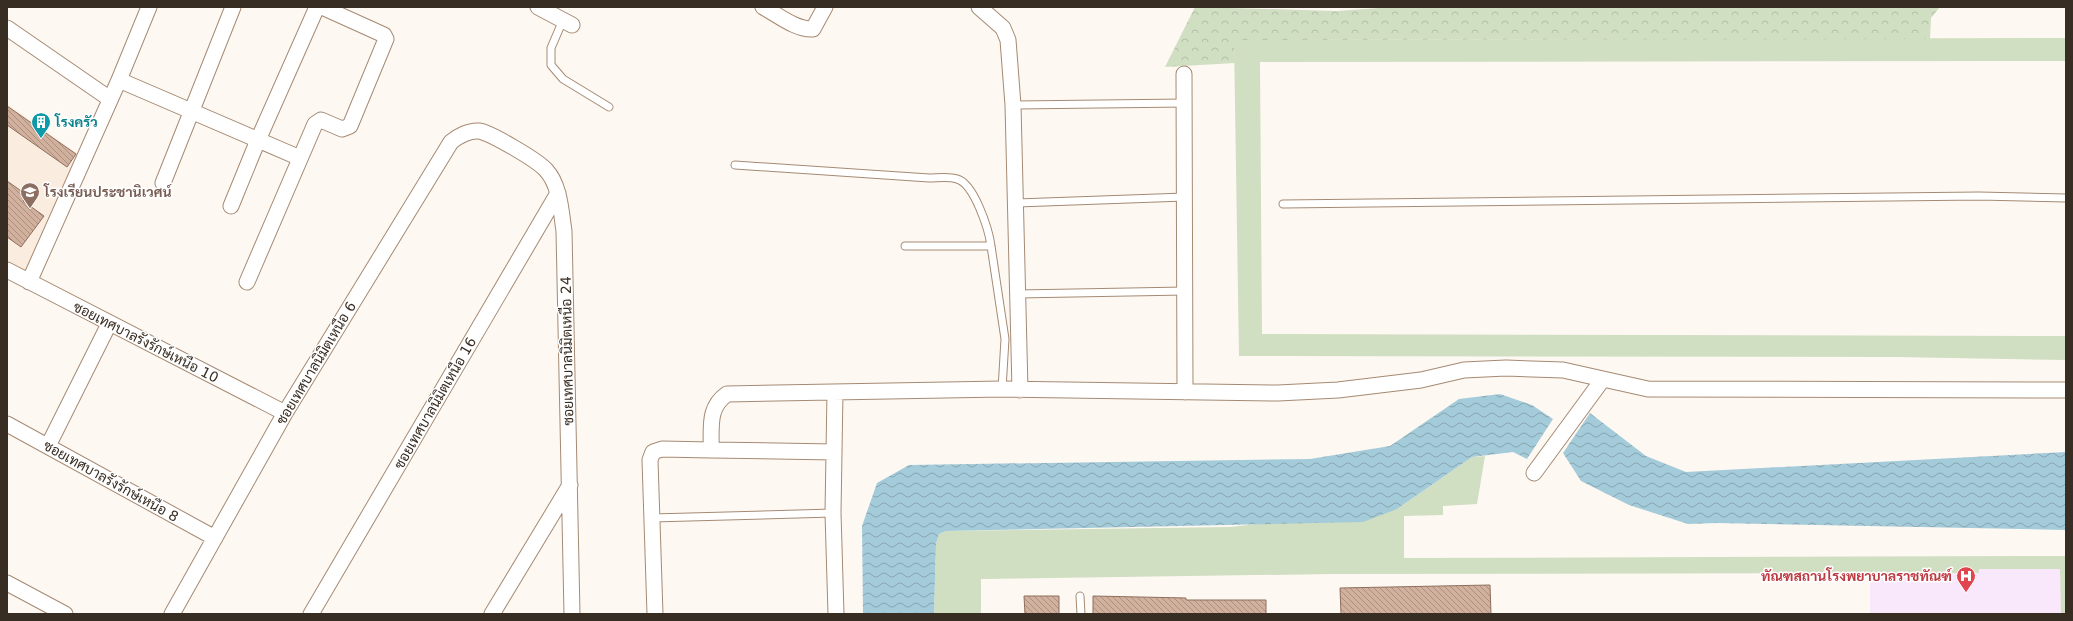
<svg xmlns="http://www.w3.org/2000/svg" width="2073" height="621" viewBox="0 0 2073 621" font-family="'DejaVu Sans',Sarabun,sans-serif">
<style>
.built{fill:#fbece0}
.medical{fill:#f9e8fb}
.green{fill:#d0dec2}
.forest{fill:url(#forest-crowns)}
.water{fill:url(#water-waves)}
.building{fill:url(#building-back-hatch);stroke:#8e6f5e}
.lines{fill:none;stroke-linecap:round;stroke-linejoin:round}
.lane-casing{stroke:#a58a73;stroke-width:9}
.street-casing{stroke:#a58a73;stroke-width:17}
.lane{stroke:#fff;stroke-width:7}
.street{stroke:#fff;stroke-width:15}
.labels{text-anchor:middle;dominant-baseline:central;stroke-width:3;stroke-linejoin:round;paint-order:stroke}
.culture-label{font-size:14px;font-weight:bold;fill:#0d838f;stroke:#fff;text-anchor:start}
.education-label{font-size:14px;font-weight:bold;fill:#785e54;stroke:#fff;text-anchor:start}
.street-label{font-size:14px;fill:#382d23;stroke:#fff}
.health-label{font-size:14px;font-weight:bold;fill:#be3a42;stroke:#fff;text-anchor:end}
</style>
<defs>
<pattern id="forest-crowns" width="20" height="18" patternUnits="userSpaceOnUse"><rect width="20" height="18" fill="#d0dec2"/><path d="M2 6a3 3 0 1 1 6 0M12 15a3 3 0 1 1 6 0" fill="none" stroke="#b3bfa6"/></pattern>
<pattern id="water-waves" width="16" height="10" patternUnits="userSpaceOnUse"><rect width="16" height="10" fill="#a4cbd9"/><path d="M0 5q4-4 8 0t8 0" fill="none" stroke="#87a5b0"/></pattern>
<pattern id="building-back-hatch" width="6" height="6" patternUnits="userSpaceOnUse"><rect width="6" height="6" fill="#d2b09e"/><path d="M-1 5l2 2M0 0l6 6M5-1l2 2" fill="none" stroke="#ab9080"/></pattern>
</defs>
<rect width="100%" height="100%" fill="#fef8f2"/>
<!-- built -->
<path class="built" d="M7,104L78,154L26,273L7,263Z"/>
<!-- medical -->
<path class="medical" d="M1979,569H2061V614H1870V572L1979,573Z"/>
<!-- green -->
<path class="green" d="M2066,38V61L1260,62L1262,334L2066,336V360L1896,357L1239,356L1234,40Z
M1485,456L1477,504L1443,506V515L1404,516V558L2066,556V614H2061L2060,569H1979V573L1333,574L981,579V614H934L936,544L939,534L946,531L1230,527L1397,509L1472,457Z"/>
<!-- forest -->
<path class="forest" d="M1195,7L1337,11L1393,7H1940L1931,18L1930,39L1234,40L1235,63L1165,67Z"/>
<!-- water -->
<path class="water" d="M1500,394L1532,405L1553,419L1527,459L1513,452L1472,457L1397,509L1363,522L946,531L939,534L936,544L934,614H863L862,526L877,483L909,465L1310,459L1390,446L1459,399Z
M1590,413L1646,456L1686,472L2066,452V530L1717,523L1688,524L1629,505L1581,481L1563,453Z"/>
<!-- building -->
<path class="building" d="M7,106L76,154L67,167L7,125Z
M7,181L27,195L23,201L44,216L21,247L7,237Z
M1490,585L1491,614H1341L1340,588Z
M1024,596H1059V614H1025Z
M1093,596L1186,598V600H1266V614H1093Z"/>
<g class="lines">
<defs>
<path id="lane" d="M563,20L551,48V65L563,79L609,107
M1013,105L1185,103
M735,165L929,178C937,178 949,176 957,179C974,183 989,230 991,246L1005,339L1002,389
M1017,203L1185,197
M1283,204L1979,196L2066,198
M905,246H991
M1018,294L1185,291
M652,518L833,513
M1080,596L1081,614"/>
<path id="street" d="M538,7L572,25
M763,7C778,15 796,30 813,29L825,7
M979,7L1003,28L1008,40L1013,105L1020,390
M7,28L110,99
M1184,74L1185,392
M119,80L300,158
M163,183L233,7
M231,206L258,140L317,7
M7,270L285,413
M29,282L119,80L149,7
M247,282L315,124L321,120L342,129L350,126L386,39L384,35L322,7
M835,392L833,513L836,614
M7,424L215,538
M48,446L109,324
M711,450L834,452
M1534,473L1603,379L1648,389L2066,390
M7,583L65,614
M172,614L285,413L451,142C458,136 470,130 479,131C491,133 537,160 546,170C560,185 561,211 564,231L572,614
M311,614L558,193
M492,614L570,485
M655,614L650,460L653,452L662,449L711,450C712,428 707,408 727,394L1002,389L1278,393L1338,390L1421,380L1464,370L1506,368L1563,370L1603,379"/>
</defs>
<!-- lane casing -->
<use href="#lane" class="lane-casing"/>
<!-- street casing -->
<use href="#street" class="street-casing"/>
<!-- lane -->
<use href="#lane" class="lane"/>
<!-- street -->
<use href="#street" class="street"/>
</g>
<!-- icons -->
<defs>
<symbol id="building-pin" viewBox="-11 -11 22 30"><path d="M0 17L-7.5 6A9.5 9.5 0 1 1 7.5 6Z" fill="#0f9aa8" stroke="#fff"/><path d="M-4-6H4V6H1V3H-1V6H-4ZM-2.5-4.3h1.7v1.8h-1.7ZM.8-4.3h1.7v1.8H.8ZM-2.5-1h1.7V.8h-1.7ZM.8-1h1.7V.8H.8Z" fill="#fff"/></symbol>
<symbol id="school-pin" viewBox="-11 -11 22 30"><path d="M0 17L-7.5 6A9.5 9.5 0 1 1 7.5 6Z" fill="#8d6e63" stroke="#fff"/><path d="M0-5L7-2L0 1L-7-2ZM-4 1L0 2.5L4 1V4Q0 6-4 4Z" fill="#fff"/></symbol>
<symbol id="hospital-pin" viewBox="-11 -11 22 30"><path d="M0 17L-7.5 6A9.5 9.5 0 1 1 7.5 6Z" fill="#e0444e" stroke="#fff"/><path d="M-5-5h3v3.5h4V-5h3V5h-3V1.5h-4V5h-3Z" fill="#fff"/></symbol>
</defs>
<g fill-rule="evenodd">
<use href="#building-pin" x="30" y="111" width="22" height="30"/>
<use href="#school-pin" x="19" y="181" width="22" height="30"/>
<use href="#hospital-pin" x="1955" y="565" width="22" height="30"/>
</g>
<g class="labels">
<!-- culture labels -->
<g class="culture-label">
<text x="55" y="122">โรงครัว</text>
</g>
<!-- education labels -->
<g class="education-label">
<text x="44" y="192">โรงเรียนประชานิเวศน์</text>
</g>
<!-- street labels -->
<g class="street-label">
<text transform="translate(146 342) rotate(27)">ซอยเทศบาลรังรักษ์เหนือ 10</text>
<text transform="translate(567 351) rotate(-91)">ซอยเทศบาลนิมิตเหนือ 24</text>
<text transform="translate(316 363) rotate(-59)">ซอยเทศบาลนิมิตเหนือ 6</text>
<text transform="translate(435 403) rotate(-60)">ซอยเทศบาลนิมิตเหนือ 16</text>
<text transform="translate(111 481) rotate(29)">ซอยเทศบาลรังรักษ์เหนือ 8</text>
</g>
<!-- health labels -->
<g class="health-label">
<text x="1952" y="576">ทัณฑสถานโรงพยาบาลราชทัณฑ์</text>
</g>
</g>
<!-- border -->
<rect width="2073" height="621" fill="none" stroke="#382d23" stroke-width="16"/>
</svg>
